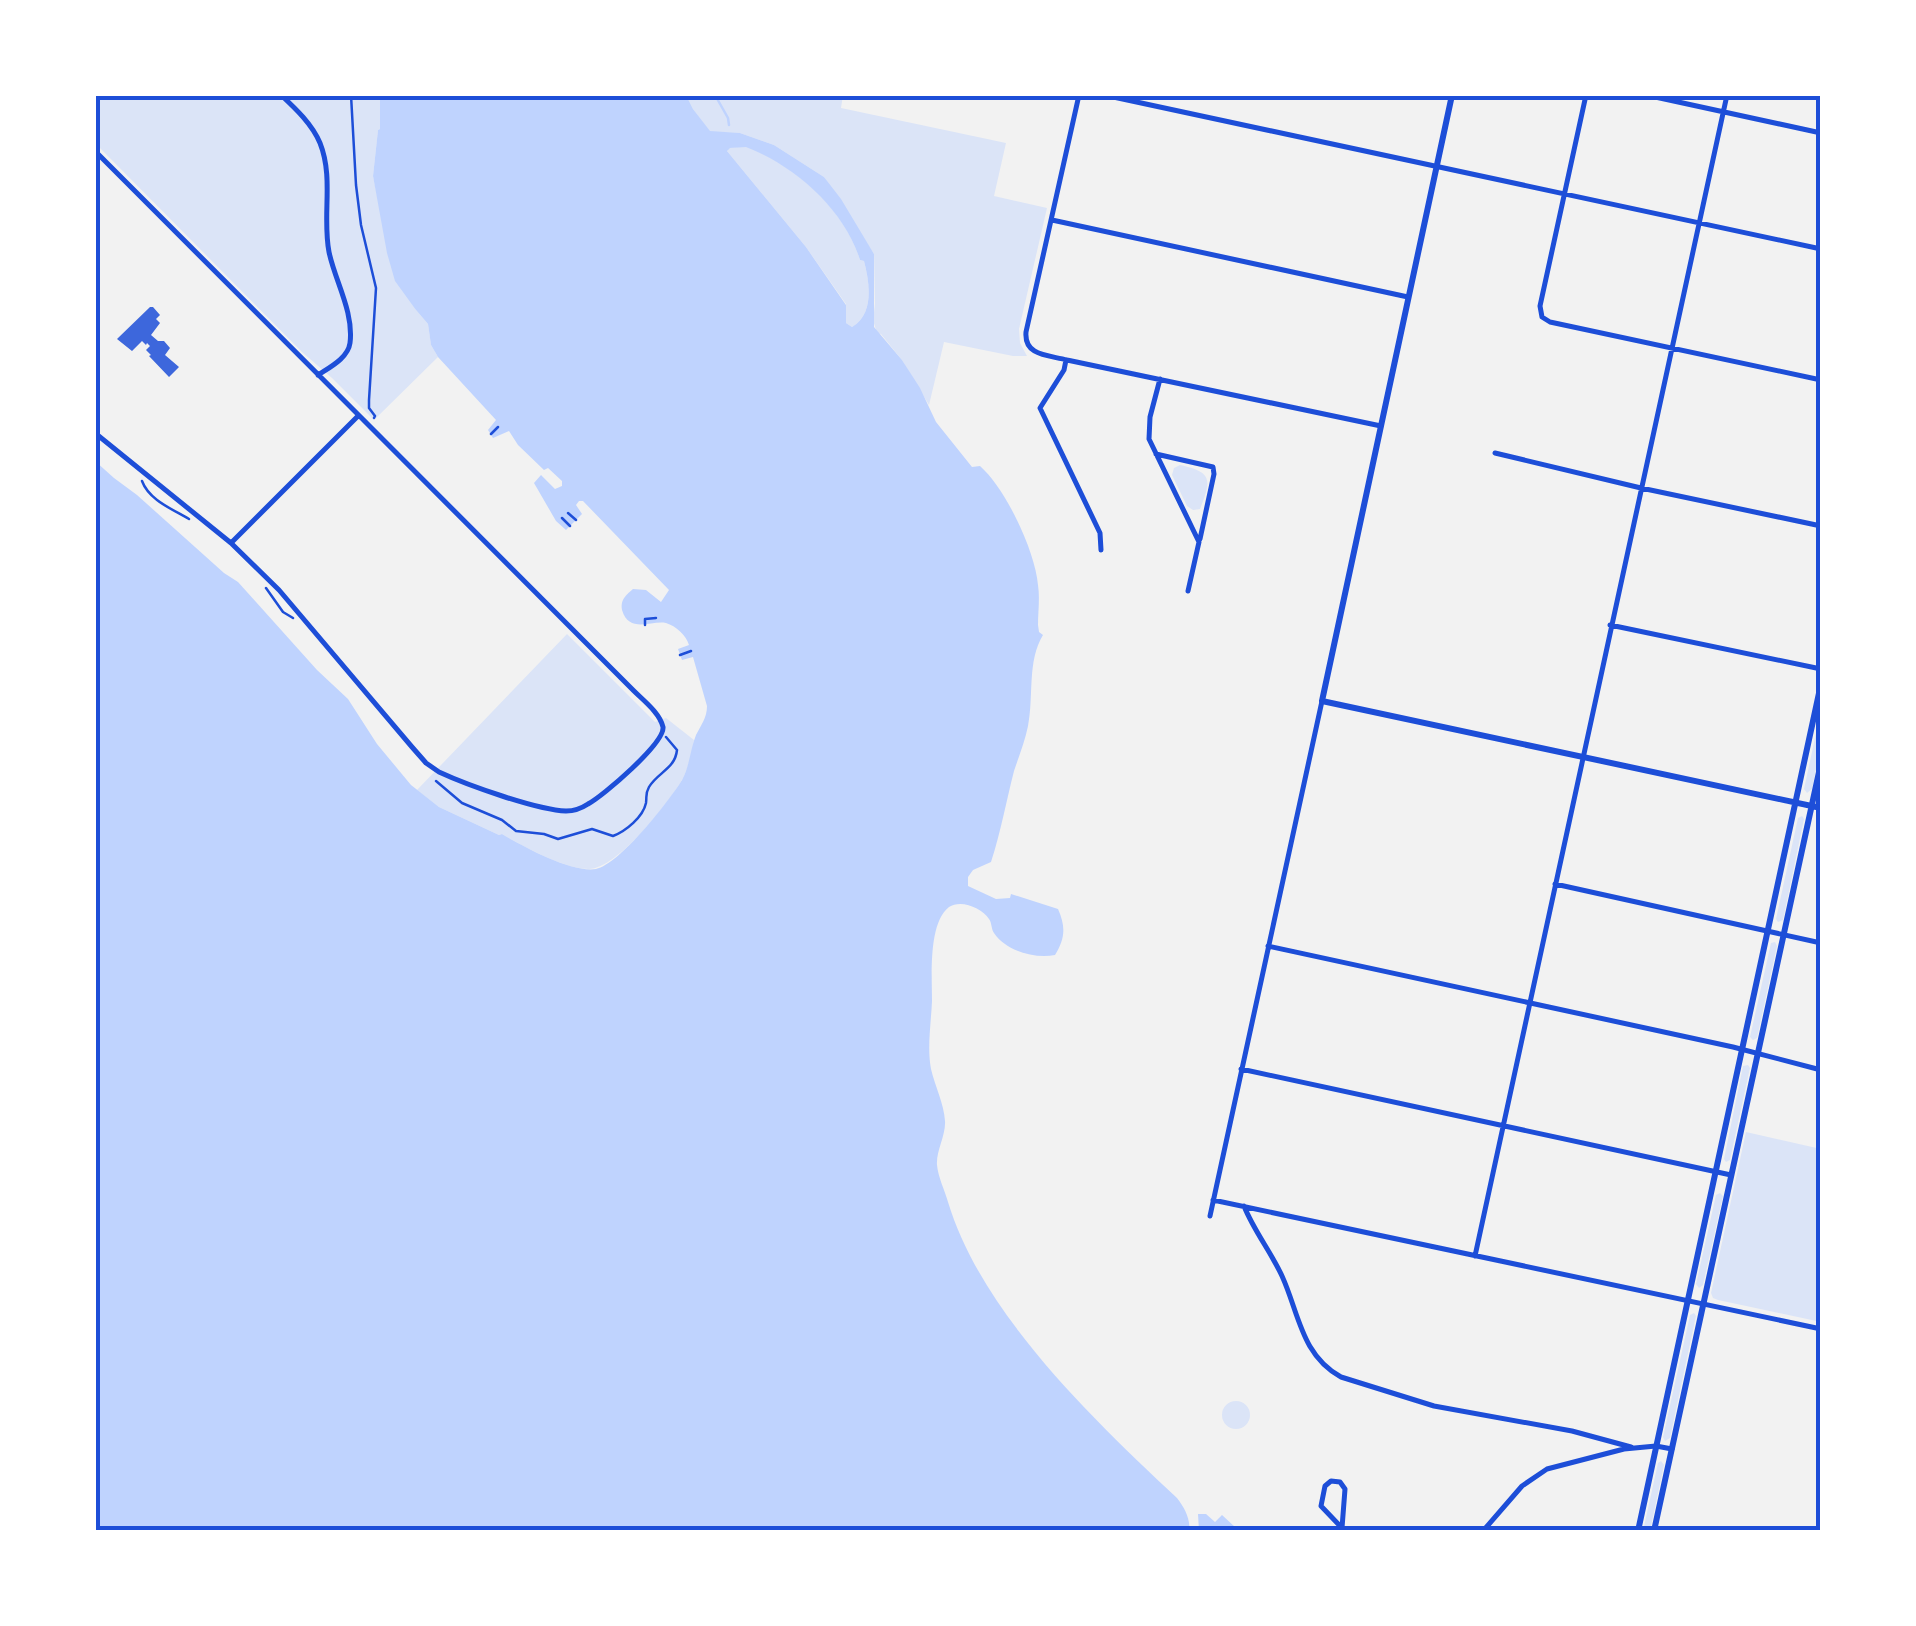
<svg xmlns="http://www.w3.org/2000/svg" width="1916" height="1626" viewBox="0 0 1916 1626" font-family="'DM Sans',sans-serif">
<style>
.green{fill:#dbe4f7}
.water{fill:#bfd3fe;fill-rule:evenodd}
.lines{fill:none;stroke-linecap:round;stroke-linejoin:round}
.stream{stroke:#bfd3fe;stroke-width:2.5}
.building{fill:#3d67dc}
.path{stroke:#1d4ed8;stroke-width:2.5}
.minor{stroke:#1d4ed8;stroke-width:5}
.tertiary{stroke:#1d4ed8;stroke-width:6}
.neatline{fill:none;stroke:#1d4ed8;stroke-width:4}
</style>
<rect width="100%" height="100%" fill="#f2f2f2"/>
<!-- green -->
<path class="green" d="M95,95H380V129L378,130L373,176L383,224L416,310L428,324L431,345L438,357L374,420L332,378L302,352L95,143Z
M686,95H843L841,108L1006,143L994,196L1047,208L1019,329L1020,343L1027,356H1013L944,342L929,405L902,360L881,334L877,333L873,320L875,304L874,254L824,177L774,145L740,133L710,132L693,109Z
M746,146C795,166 844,208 860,260L864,261C870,284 874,314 852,327L846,323V304L806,247L727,151L729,148Z
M1180,465C1212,472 1212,479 1200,509L1193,510L1187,506L1172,475L1174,468Z
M567,634L655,722L666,718L694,740C692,754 689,765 683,778C670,802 617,869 589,869C565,869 524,847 502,834L499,835L439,807L417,790Z
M1821,710V745L1812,789L1807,793L1804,789Z
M1802,816L1804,819L1783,920L1778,922L1776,919L1798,818Z
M1775,942L1777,946L1757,1038L1753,1040L1750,1037L1771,943Z
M1748,1065L1750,1068L1730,1160L1726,1162L1724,1159L1743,1066Z
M1746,1132L1821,1149V1322L1718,1300L1713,1298L1711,1293Z
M1720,1193L1723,1196L1703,1285L1699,1288L1696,1284L1716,1195Z
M1694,1313L1696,1316L1670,1438L1665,1441L1663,1437L1690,1315Z
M1222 1415a14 14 0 1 1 28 0a14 14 0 1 1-28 0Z
M1661,1461L1664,1465L1650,1531H1643L1658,1463Z"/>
<!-- water -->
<path class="water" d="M380,95H686L693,109L710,131L740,133L774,145L824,177L841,199L874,254V327L902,360L920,388L936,422L972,467L980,466C1006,489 1035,551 1038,585C1040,598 1038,612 1038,625L1039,632L1043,635C1027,661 1034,696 1028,726C1025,741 1019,756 1014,771C1006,802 1001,831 991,862L973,870L968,877V886L996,899L1010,898L1011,894L1058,909C1066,927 1065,939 1055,955C1035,959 1006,951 994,933C991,929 992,923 989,919C982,908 961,899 949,907C928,923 932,977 932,1001C931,1023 927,1048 931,1069C935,1086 944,1104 945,1121C946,1135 936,1151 937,1165C938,1177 945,1191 948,1202C982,1314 1093,1419 1177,1498C1184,1507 1191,1519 1189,1531H95V461L114,478L137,495L224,573L238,582L317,670L348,699L377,744L411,785L439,807L499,835L502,834C524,847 572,873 596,869C620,864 669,801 682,780C690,765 690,750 696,735C701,725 707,718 707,706L693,657L682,660L678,649L689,645C686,635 676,626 666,623C652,620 629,634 622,610C620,600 626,595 633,589L646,590L661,602L669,590L583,501H579L576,505L582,514L566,530L556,521L534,483L541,475L555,489L562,486V481L548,468L544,470L518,445L509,431L493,438L488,430L496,420L438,357L431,345L428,324L416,310L395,281L387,253L373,176L378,130L380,129ZM746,147C795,166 844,209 860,260L864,261C870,284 874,314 852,327L846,323V305L806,247L727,151L730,148Z
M1198,1514H1206L1215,1522L1222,1515L1235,1527L1232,1531H1199Z"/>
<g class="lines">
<!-- stream -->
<path class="stream" d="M715,95L728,118L729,125"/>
</g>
<!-- building -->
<path class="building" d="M150,307H153L160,315L156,319L160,323L151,335L158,341H164L170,348L165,355L179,367L169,377L149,356L151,355L146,350L150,346L147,343L146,345L142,341L132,351L117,339Z"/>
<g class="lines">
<!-- path -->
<path class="path" d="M351,95L356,185L361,225L376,288L369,400V408L375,416L374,418
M491,434L498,427
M142,481C149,500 172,509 189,519
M568,513L576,520
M562,518L570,526
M266,588L283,612L293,618
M645,625V619L656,618
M680,655L691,651
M436,781L462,803L502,820L516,831L544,834L558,839L592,829L613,836C626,831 643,817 646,803C647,796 645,794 649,787C658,772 675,769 677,750L666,737"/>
<!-- minor -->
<path class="minor" d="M281,95C296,109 312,124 320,143C334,178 322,216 329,252C335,281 354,312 350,343C348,358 330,367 318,375
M1079,95L1026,332C1024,356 1048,355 1067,360L1381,426
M1104,95L1821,249
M1586,95L1540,306L1542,317L1550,322L1821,380
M1646,95L1821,133
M95,151L634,691C643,700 660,713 663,727C665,743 603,796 588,804C582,808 574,811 566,811C537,810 467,785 439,772L426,763L412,747L279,590L231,543L95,433
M1052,220L1408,297
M1066,360L1064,370L1040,408L1100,533L1101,550
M1160,379L1150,417L1149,439L1199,542L1188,591
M1495,453L1641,488L1821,526
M1156,454L1213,467L1214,474L1200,539
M231,543L358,416
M1610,625L1821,669
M1555,884L1821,943
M1268,946L1733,1047L1821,1070
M1241,1069L1731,1175
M1213,1200L1821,1329
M1244,1206C1254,1231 1271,1252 1282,1276C1299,1313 1301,1355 1341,1377L1434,1406L1572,1431L1631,1447
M1210,1216L1322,701
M1475,1256L1727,95
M1331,1481L1340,1482L1345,1489L1342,1528L1321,1506L1325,1486Z
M1483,1531L1522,1486L1547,1469L1624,1449L1656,1446L1672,1449"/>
<!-- tertiary -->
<path class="tertiary" d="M1452,95L1322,701L1821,808
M1638,1531L1821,684
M1654,1531L1821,763"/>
</g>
<!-- border -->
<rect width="1916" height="1626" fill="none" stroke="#ffffff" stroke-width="195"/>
<rect x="98" y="98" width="1720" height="1430" class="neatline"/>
</svg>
